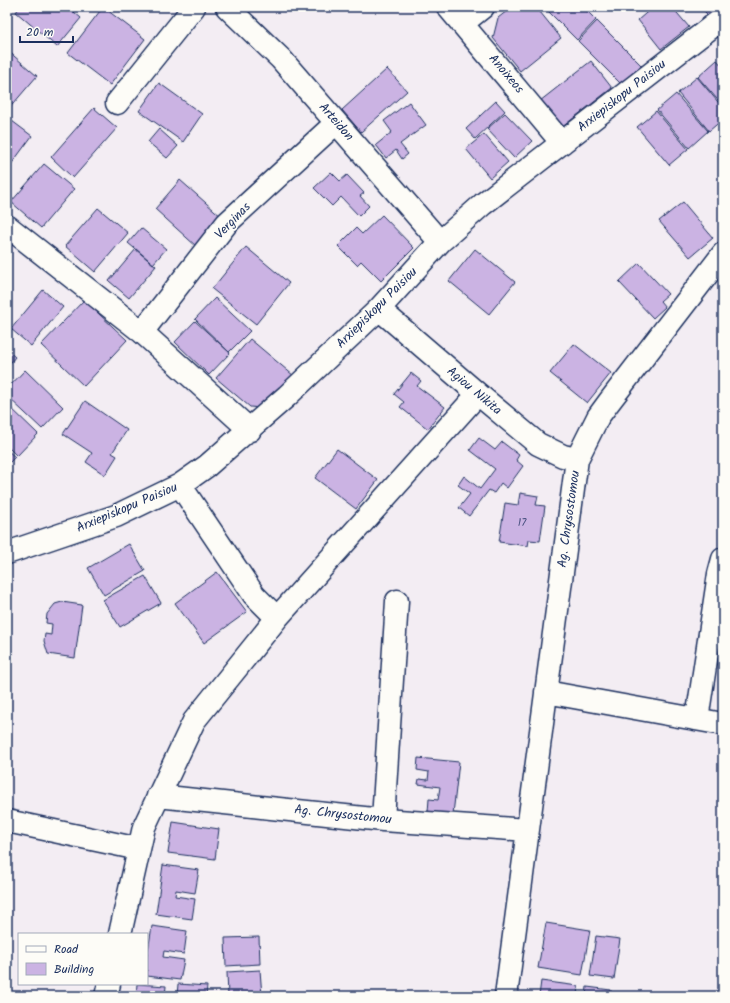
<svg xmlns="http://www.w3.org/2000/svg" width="730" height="1003" viewBox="0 0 730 1003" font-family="Kalam,sans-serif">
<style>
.building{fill:#cbb3e3;stroke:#1b2f5e}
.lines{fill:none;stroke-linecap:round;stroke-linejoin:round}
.minor-casing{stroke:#1b2f5e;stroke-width:25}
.minor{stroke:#fdfcf7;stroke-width:22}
.labels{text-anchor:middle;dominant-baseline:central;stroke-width:3.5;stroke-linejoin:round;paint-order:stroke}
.number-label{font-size:11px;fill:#47507f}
.street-label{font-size:13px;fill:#1b2f5e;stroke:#fdfcf7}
</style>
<rect width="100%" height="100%" fill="#f3edf3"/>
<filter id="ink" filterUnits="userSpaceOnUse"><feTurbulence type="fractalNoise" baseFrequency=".025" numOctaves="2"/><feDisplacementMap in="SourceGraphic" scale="8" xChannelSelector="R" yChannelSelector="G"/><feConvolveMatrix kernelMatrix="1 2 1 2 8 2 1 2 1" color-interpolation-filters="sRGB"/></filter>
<g filter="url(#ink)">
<!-- building -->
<path class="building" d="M20,7H68L81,18L57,47L16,12Z
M103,7L145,39L110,85L68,53Z
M512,7H536L561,38L520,71L493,38L498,18Z
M544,7H583L596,20L577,40Z
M653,7H672L689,27L661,49L638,20Z
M700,7H719L709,16Z
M597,21L644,68L625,88L578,41Z
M7,50L37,76L7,111Z
M717,60L723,67V106L698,77Z
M591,61L612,88L561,128L540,101Z
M387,69L407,91L361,132L342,110Z
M697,77L723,108V119L709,131L678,93Z
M159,83L202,114L183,142L139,111Z
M676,94L708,131L689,148L657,110Z
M496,101L505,111L475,139L466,129Z
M409,102L426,125L400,144L408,154L402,159L396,150L386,158L376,145L392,132L384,121Z
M94,108L117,128L73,178L51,157Z
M656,111L688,149L669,165L637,127Z
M505,113L532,141L514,158L487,129Z
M8,118L32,136L7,170V119Z
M159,129L178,146L167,158L148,142Z
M484,134L508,162L490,178L466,149Z
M44,164L74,189L41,228L11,202Z
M331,172L340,181L347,175L364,193L360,196L369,206L359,216L341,197L332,206L314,188Z
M180,180L223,218L197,247L155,209Z
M683,202L713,238L690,257L659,221Z
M98,208L128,233L95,272L65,246Z
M382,215L414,248L381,281L361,261L357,265L338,246L356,228L362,234Z
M141,228L166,249L153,264L128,243Z
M246,247L289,283L256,324L212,289Z
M136,249L156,266L129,298L109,281Z
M475,249L515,282L489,314L449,281Z
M639,263L668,294L660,301L665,307L653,318L619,282Z
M43,290L63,307L31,346L11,329Z
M215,298L250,331L229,352L195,319Z
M84,300L127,340L84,386L41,345Z
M195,321L230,353L209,375L175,342Z
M250,339L294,376L261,408L250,407L216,378Z
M574,344L611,373L587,403L550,373Z
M7,350L15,357L7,367Z
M25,370L63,407L42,429L7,396V389Z
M411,373L421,381L417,386L445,407L428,429L400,407L404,402L394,394Z
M85,401L127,430L112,453L117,456L105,475L86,462L92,453L63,434Z
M7,404L38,434L17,456L7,446Z
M479,438L495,450L502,442L519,455L516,460L523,466L507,488L501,483L494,493L489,490L469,516L459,508L470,494L458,485L464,476L480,489L495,469L470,450Z
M337,449L378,480L356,509L315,478Z
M7,450L15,457L7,465Z
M520,493L538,496L536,505L545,506L540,541L529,540L528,546L499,542L505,503L518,505Z
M129,544L145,571L104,595L88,568Z
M217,572L247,612L204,643L175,603Z
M145,576L161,603L120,627L103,600Z
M62,602L82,605L75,658L48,654L44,641L45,634L51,635L52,624L46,623L47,614L55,604Z
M418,758L459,762L453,814L428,812L429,799L438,800L440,787L418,784L419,779L428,780L429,772L417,770Z
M173,822L219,829L215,859L168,853Z
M163,865L199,870L195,893L176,890L175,896L195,899L192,919L156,914Z
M546,923L590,930L582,975L538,968Z
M152,926L187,931L184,954L164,951L163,957L184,960L180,980L147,976V957Z
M596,936L620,939L614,979L590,976Z
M259,937L260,964L226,966L225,938Z
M260,970L262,996H228L227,972Z
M541,981L578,986L577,996H539Z
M137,984L166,986L165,996H136Z
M178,984L207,986L206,996H177Z
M587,987L611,990L610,996H586Z"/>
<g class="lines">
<defs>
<path id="minor" d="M227,7L281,59L440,242
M448,7L562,143
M463,23L483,7
M117,103L194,7
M7,226L142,332L250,430
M379,309L478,394L538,444L563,456L577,459
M142,332L227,223L336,123
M180,485L254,595L277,618L478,394
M7,553L116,516L180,485L207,466L287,396L379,309L440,242L483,204L723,18
M546,692L723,724
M697,719L719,574L723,559
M158,796L383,820L528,830
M383,820L397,601
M7,821L139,849
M120,934L144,827L194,721L277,618
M106,996L109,984
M506,996L577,459L598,417L609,402L723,254"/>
</defs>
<!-- minor casing -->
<use href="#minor" class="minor-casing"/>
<!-- minor -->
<use href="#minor" class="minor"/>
</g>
</g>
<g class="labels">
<!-- number labels -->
<g class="number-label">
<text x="522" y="523">17</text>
</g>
<!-- street labels -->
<g class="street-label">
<text transform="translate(506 74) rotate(50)">Anoixeos</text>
<text transform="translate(622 96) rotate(-38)">Arxiepiskopu Paisiou</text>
<text transform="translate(336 122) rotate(49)">Arteidon</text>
<text transform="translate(233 221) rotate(-46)">Verginas</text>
<text transform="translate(377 308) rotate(-45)">Arxiepiskopu Paisiou</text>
<text transform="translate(474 391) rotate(40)">Agiou Nikita</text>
<text transform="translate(127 508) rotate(-23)">Arxiepiskopu Paisiou</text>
<text transform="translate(569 519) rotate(-82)">Ag. Chrysostomou</text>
<text transform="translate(343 815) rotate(6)">Ag. Chrysostomou</text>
</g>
</g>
<!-- margin -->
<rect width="730" height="1003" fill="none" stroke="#fdfcf7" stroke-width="24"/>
<rect x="12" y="12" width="706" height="979" fill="none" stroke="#1b2f5e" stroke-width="1.5" filter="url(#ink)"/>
<!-- legend -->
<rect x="18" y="933" width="130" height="52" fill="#fdfcf7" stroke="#a3aaba"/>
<rect x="26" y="946" width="20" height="6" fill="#fdfcf7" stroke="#a3aaba"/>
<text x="54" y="953" font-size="12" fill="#1b2f5e">Road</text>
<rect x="26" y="963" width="20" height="12" fill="#cbb3e3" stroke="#a3aaba"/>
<text x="54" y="973" font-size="12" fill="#1b2f5e">Building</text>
<!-- scale -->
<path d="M20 36v6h53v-6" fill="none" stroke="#1b2f5e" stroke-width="2"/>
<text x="26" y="36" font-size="12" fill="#1b2f5e" stroke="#fdfcf7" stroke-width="3" paint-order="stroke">20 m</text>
</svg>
